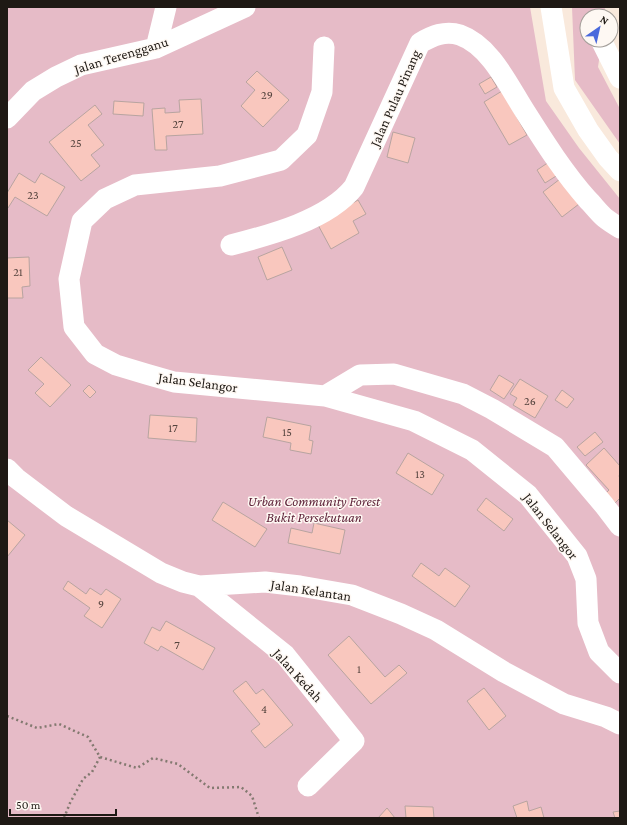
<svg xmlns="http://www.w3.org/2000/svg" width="627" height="825" viewBox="0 0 627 825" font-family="'Crimson Pro',serif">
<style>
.green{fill:#e6bbc7}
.building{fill:#f9c7be;stroke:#b8a4a0}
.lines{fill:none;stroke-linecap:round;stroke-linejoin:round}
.path{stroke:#837970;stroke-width:2.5;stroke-dasharray:2 3;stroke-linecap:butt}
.minor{stroke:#fff;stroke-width:21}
.labels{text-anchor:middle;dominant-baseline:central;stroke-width:3;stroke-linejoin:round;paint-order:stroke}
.number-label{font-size:12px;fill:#55443e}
.street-label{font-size:14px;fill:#1e1914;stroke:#fef8f3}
.park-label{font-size:14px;font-style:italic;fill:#5f243a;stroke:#fef8f3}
</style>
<rect width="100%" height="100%" fill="#f9e9dc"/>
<!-- green -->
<path class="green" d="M7,7H530L546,101L579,148L620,199V818H7Z
M572,7H605L604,16H587V40H602L598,67L620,109V144L575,80Z"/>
<!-- building -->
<path class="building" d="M257,71L289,100L263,127L241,106L255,90L246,82Z
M491,77L497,87L485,94L479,84Z
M502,91L527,135L509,145L484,102Z
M201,99L203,134L166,136L167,150H155L152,109L165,108V113L180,112L179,100Z
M114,101L144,103L143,116L113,114Z
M95,105L102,114L88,125L104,145L91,155L100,166L81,181L49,142Z
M393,132L415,138L408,163L387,157Z
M552,160L561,173L545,183L537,170Z
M19,173L35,183L41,173L65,187L47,216L15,197L8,208L7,207V193Z
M560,179L579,204L562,217L543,192Z
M358,200L366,214L353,221L359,233L331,249L317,223Z
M282,247L292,270L267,280L258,257Z
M29,257L30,286L22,287L23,298H7V258Z
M41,357L71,385L50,407L35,393L44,384L28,370Z
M499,375L514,384L504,399L490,390Z
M520,379L548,396L535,418L513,405L517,398L510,394Z
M89,385L96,392L90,398L83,391Z
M562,390L574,399L567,408L555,400Z
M150,415L197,418L196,442L148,438Z
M267,417L311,426L309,440L313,441L311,454L290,450L291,443L263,437Z
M595,432L603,442L585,456L577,447Z
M604,448L620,466V474L619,476L620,478V498L615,503L606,493L609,490L586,465Z
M408,453L444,475L432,495L396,473Z
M486,498L513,519L504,531L477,510Z
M223,502L267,529L255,547L212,520Z
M7,520L25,535L7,557Z
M314,523L345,530L340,554L288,543L291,528L312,533Z
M421,563L439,576L445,568L470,586L455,607L412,576Z
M68,581L86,594L90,588L101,595L106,589L121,599L102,628L84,616L90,608L63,589Z
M166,621L215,648L203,670L161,646L158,651L144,643L152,627L160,631Z
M349,636L385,677L399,665L407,673L371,704L328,655Z
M246,681L256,694L263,689L293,725L265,748L251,731L260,724L233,691Z
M484,688L506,716L489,730L467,701Z
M527,801L529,811L541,807L544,818H517L513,806Z
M405,806L433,807L434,818H406Z
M387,808L395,818H378Z
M620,811V818H615L613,812Z"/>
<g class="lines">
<!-- path -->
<path class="path" d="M7,716L37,728L59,724L88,737L100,757L137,768L153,758L178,764L210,788L241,787L252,796L259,818
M64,818L70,803L83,779L92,772L100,757"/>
<!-- minor -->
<path class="minor" d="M551,7L564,88L588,130L608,158L620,171
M601,40L620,78
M324,47L322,92L307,135L281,160L220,176L135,185L105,199L82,221L69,279L74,327L95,354L116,365L146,374L174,382L325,396L414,421L472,450L528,495L577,556L586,579L588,623L599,652L620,673
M156,48L166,7
M7,118L33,91L56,77L81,65L156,48L245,7
M231,245C270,235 328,220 354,187L420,43C432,36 445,30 460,35C491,46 509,87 526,113C545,143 564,173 588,200C594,206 599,213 605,218C610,222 615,225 620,228
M325,396L360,375L394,374L463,394L492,409L555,447L604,505L620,526
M7,469L16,478L66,516L161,573L183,582L199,586L265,582L300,586L352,595L401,614L436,630L504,672L564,704L606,717L620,724
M199,586L285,655L354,741L308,786"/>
</g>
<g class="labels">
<!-- number labels -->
<g class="number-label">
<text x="267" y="95">29</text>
<text x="178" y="124">27</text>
<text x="76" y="143">25</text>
<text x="33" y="195">23</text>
<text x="18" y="272">21</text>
<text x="530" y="401">26</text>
<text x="173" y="428">17</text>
<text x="287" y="432">15</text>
<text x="420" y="474">13</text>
<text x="101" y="604">9</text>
<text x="177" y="645">7</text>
<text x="359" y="669">1</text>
<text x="264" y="709">4</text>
</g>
<!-- street labels -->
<g class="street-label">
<text transform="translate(121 55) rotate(-17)">Jalan Terengganu</text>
<text transform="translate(395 98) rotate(-66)">Jalan Pulau Pinang</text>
<text transform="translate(198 382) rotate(8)">Jalan Selangor</text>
<text transform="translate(551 526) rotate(52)">Jalan Selangor</text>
<text transform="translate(311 590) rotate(9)">Jalan Kelantan</text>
<text transform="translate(298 675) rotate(48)">Jalan Kedah</text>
</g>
<!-- park labels -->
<g class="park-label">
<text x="314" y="501">Urban Community Forest<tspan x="314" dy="16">Bukit Persekutuan</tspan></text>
</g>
</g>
<!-- border -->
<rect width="627" height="825" fill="none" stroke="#1e1914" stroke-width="16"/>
<!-- north arrow -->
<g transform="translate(599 28) rotate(34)"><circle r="19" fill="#fef8f3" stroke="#a49f9a"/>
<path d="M0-3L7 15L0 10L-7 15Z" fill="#4a69dc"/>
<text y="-6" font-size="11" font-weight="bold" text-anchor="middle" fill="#1e1914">N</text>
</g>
<!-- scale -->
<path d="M10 809v6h106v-6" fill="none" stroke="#1e1914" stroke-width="2"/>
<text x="16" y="809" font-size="12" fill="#1e1914" stroke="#fef8f3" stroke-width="3" paint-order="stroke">50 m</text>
</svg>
